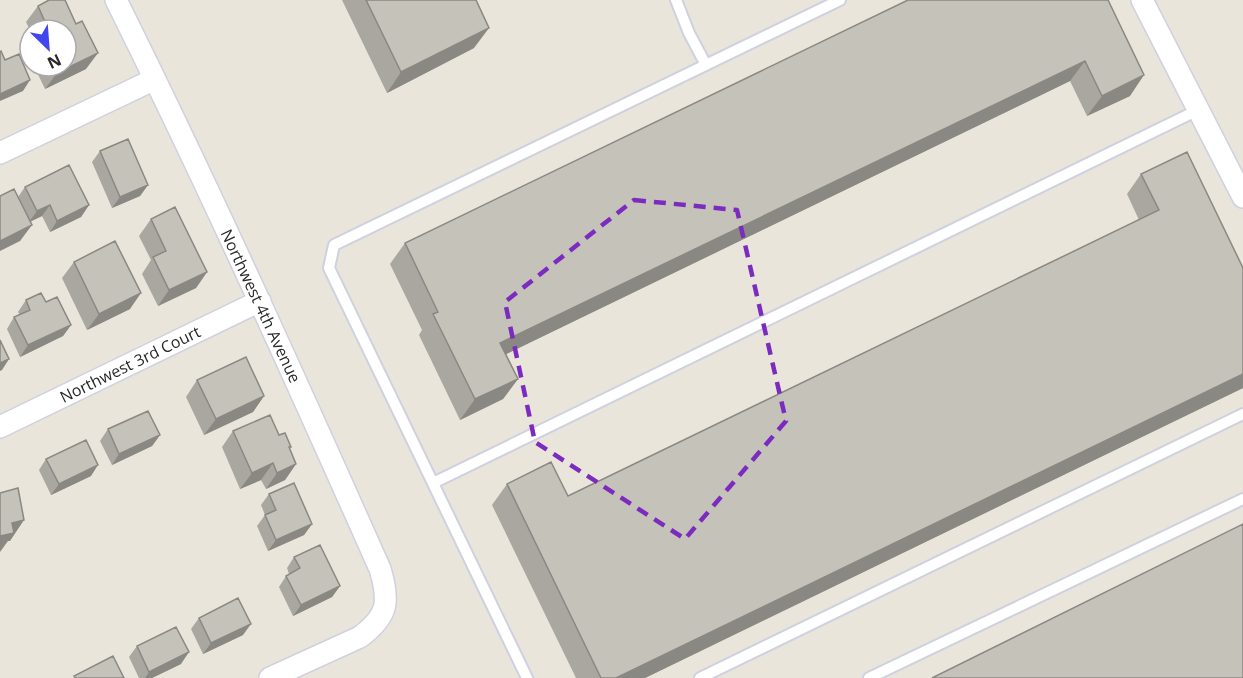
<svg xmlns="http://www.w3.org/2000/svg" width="1243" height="678" viewBox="0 0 1243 678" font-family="'Open Sans',sans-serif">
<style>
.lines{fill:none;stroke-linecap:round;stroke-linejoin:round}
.lane-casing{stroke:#cfd0e0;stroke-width:14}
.street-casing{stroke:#cfd0e0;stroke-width:24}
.lane{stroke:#fff;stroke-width:10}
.street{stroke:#fff;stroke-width:21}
.wall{fill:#a9a7a0}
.shaded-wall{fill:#8a8882}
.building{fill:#c5c2ba;stroke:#8a8882;stroke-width:1.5}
.marked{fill:none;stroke:#7b2cbf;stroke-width:4.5;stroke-dasharray:12 8;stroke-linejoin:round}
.labels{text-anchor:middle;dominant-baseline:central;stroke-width:4.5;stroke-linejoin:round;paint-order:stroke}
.street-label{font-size:16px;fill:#282828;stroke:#fff}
</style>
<rect width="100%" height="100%" fill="#eae5da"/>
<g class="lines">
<defs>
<path id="lane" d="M676,0L689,33L706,65
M433,483L1198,110
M527,678L329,268L334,245L840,0
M700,678L1243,414
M869,678L1243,499"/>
<path id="street" d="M116,0C209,187 295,378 380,569C390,602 388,616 360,637L270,678
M1142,0L1243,197
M0,153L155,79
M0,427L260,301"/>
</defs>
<!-- lane casing -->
<use href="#lane" class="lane-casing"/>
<!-- street casing -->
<use href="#street" class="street-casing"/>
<!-- lane -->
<use href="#lane" class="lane"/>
<!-- street -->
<use href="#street" class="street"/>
</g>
<!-- wall -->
<path class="wall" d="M342,0H476L474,48L387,93Z
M1108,0L1130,96L1087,116L1070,81L506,354L518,379L503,399L460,420L419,335L422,330L390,264L405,243Z
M38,6L76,24L86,69L45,89L34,66H66V30H30L26,22Z
M30,33V57L23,43Z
M100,151L148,185L140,196L112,208L92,162Z
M1141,174L1243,268V388L645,678H576L492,505L507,484L568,496L1139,220L1127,194Z
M25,187L89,205L81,217L50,232L42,216L30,222L20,241L18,197Z
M151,219L207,272L196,288L158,306L142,274L151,260L139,236Z
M74,262L130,309L87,330L62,278Z
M26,300L46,302L71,325L63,336L20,357L7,329L14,317L20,315L18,312Z
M197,380L264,396L253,412L204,435L186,397Z
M108,429L160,435L152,446L112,465L100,441Z
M233,431L289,448L296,464L285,480L266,489L261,480L240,489L222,447Z
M46,459L91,476L51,495L39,470Z
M269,494L312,524L304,535L268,551L257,526L265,515L261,505Z
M294,557L340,586L332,597L293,616L279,587L286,576L289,574L287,568Z
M199,618L243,635L203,654L191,629Z
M137,646L181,664L152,678H139L129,657Z"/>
<!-- shaded-wall -->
<path class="shaded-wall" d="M489,28L474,48L387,93L401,72Z
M98,53L86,69L45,89L57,73Z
M1085,61L1070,81L486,364L500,343Z
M1144,75L1130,96L1087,116L1102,96Z
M30,80L23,91L0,101V94Z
M148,185L140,196L112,208L120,197Z
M50,205L42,216L29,222L37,211Z
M89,205L81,217L50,232L57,221Z
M32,225L20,241L0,251V241Z
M207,272L196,288L158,306L169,290Z
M141,293L130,309L87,330L99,314Z
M71,325L63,336L20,357L28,345Z
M9,359L2,370L0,371V363Z
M1243,374V388L645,678H616Z
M518,379L503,399L460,420L475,399Z
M264,396L253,412L204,435L216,419Z
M160,435L152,446L112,465L119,454Z
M273,463L261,480L240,489L252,473Z
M296,464L285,480L266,489L277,473Z
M98,465L91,476L51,495L59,484Z
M24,520L10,541H8L0,552V536L12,523Z
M312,524L304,535L268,551L276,540Z
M340,586L332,597L293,616L301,605Z
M251,624L243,635L203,654L211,643Z
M189,652L181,664L152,678H145L149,672Z"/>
<!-- building -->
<path class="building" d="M49,0H65L76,24L82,21L98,53L57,73L54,66H66V30H36L35,27L45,22L38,6Z
M366,0H476L489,28L401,72Z
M908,0H1108L1144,75L1102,96L1085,61L500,343L518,379L475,399L433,314L438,312L405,243Z
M1,51L5,60L19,54L30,80L0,94V52Z
M128,139L148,185L120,197L100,151Z
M1187,152L1243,268V374L616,678H601L507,484L551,462L568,496L1159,210L1141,174Z
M69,165L89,205L57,221L50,205L37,211L25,187Z
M14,189L32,225L0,241V196Z
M175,207L207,272L169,290L153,257L166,251L151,219Z
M115,241L141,293L99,314L74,262Z
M41,293L46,302L57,297L71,325L28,345L14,317L30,310L26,300Z
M0,340L9,359L0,363Z
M246,357L264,396L216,419L197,380Z
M148,411L160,435L119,454L108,429Z
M270,415L279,435L285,433L291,447H289L296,464L277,473L273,463L252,473L233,431Z
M86,440L98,465L59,484L46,459Z
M294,483L312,524L276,540L265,515L276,510L269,494Z
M18,488L24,520L12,523L14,533L0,536V493Z
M1243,524V678H932Z
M320,545L340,586L301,605L286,576L300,568L294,557Z
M238,598L251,624L211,643L199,618Z
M176,627L189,652L149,672L137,646Z
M113,656L124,678H75L74,676Z"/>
<!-- marked area -->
<path class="marked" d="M634,200L737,210L786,421L685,539L535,442L505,302Z"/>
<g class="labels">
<!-- street labels -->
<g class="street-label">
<text transform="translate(261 306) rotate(65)">Northwest 4th Avenue</text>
<text transform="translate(130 364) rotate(-26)">Northwest 3rd Court</text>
</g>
</g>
<!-- north arrow -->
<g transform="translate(48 48) rotate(155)"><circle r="28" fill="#ffffff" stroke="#a9a9a9" stroke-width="1.5"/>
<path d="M0-4.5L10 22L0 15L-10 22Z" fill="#4246ef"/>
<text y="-9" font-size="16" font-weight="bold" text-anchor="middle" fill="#282828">N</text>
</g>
</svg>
